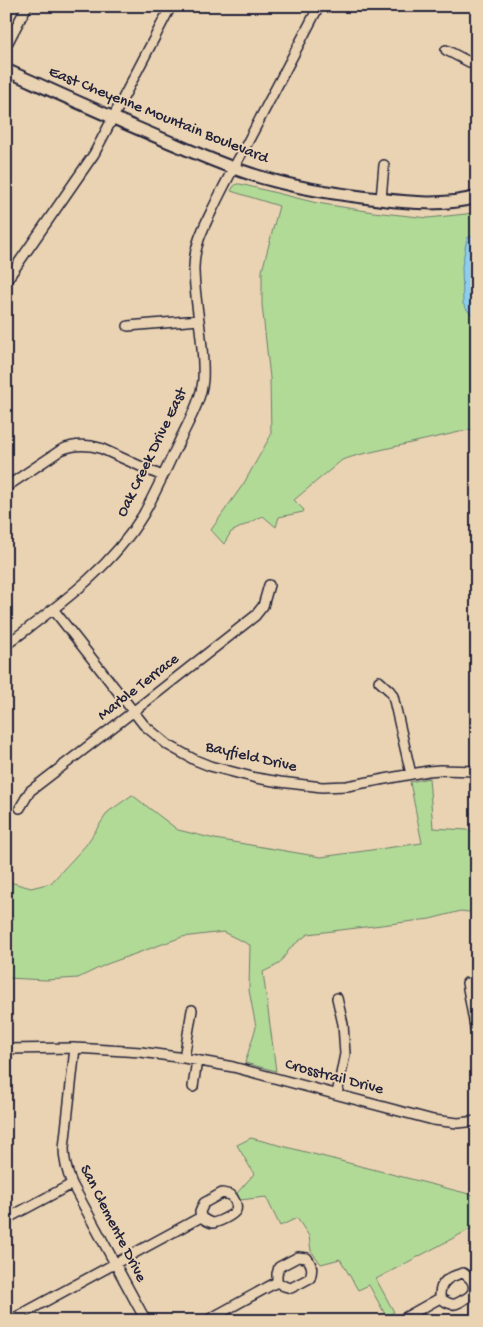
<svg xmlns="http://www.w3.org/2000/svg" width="483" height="1327" viewBox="0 0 483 1327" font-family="'Gochi Hand',sans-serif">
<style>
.green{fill:#b2da97;stroke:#6a7e69}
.water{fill:#8dceee;stroke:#6289a6}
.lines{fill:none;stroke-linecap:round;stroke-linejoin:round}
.minor-casing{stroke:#22223b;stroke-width:12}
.tertiary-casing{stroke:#22223b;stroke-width:15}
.minor{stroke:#ead3b2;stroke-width:9}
.tertiary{stroke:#ead3b2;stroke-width:11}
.labels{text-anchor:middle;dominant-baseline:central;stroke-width:4;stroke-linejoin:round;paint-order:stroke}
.street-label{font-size:16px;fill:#22223b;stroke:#ead3b2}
</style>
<rect width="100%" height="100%" fill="#ead3b2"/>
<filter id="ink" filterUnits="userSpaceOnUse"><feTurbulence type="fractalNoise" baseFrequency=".02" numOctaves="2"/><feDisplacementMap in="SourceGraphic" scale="10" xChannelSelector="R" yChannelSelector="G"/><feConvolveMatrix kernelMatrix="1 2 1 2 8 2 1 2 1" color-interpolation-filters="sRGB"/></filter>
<g filter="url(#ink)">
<!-- green -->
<path class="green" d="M237,184H240L317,203L373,212L428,218L466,214L477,212V428L358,455L342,460L294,500L304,510L303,512L279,517L276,527L263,516L231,532L224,544L211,530L244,483L271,435L270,378L262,305V271L279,206L231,191L234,186Z
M429,778L433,828L467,830L477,833V913L461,911L430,919L308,934L291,947L279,964L263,972L276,1071L245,1063L256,1027L249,990L250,945L223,932L182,937L107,964L78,978L46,980L6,978V881L31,888L51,883L86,845L108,812L132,795L178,830L215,839L321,857L422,843L410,782Z
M251,1138L477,1196V1227L476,1226L376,1279L394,1312L386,1316L369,1285L358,1290L340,1259L321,1264L311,1251L309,1236L297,1218L280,1226L266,1197L240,1200L237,1193L254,1174L237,1145Z"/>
<!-- water -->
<path class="water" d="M477,234V318L468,311L463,304L462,266L467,238Z"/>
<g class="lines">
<defs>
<path id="minor" d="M6,46L27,6
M446,50L477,66
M381,199L384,165
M6,281L94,154L171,6
M128,326L199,320
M6,487L61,450C74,444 86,444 100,448L162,476
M53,609L144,725L168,745L195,760L210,766L256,778L280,782L322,787L347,786L428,771L440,770L477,771
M6,645C56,607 110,570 143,515C156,492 167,467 178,444C187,424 201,402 203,380C205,344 195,307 194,271C193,244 206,223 217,200C225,184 233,168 242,153L319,6
M379,681L390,691L393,696L411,774
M20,808L30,791L134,711L255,616L263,606L269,585
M467,983L477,1038
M337,998L343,1024L345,1054L337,1094
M75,1048L64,1148C64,1161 67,1172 72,1184L146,1321
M6,1049L75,1048L141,1052L184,1058L233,1067L433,1120L458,1123L477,1121
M184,1058L192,1010
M193,1087L197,1060
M222,1193L231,1195C234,1199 238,1205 236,1210C234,1215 217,1223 212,1223C208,1222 205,1220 201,1217L200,1212L204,1203Z
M6,1219L72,1184
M298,1257L307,1258C312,1265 313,1269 310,1278L291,1288L284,1286L277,1282V1274L279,1267Z
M463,1273C476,1281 478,1293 463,1300C462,1301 456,1304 455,1304C449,1305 445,1301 440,1298C439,1282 448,1277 463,1273Z
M9,1321L201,1217
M206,1321L277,1282
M399,1321L440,1298"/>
<path id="tertiary" d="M6,70C64,96 121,122 179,146C209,159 240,172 271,180C307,190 343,195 379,199C411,203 445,206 477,197"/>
</defs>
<!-- minor casing -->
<use href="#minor" class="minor-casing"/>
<!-- tertiary casing -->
<use href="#tertiary" class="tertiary-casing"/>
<!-- minor -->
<use href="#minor" class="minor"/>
<!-- tertiary -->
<use href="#tertiary" class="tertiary"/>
</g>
</g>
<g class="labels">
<!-- street labels -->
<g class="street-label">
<text transform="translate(158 116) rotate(22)">East Cheyenne Mountain Boulevard</text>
<text transform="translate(153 453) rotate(-64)">Oak Creek Drive East</text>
<text transform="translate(139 688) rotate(-38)">Marble Terrace</text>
<text transform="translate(251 758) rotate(13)">Bayfield Drive</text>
<text transform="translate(334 1078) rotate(15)">Crosstrail Drive</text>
<text transform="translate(112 1224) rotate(63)">San Clemente Drive</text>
</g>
</g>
<!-- margin -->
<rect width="483" height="1327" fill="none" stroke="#ead3b2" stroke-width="25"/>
<rect x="12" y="12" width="458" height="1302" fill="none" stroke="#22223b" stroke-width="2" filter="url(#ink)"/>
</svg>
